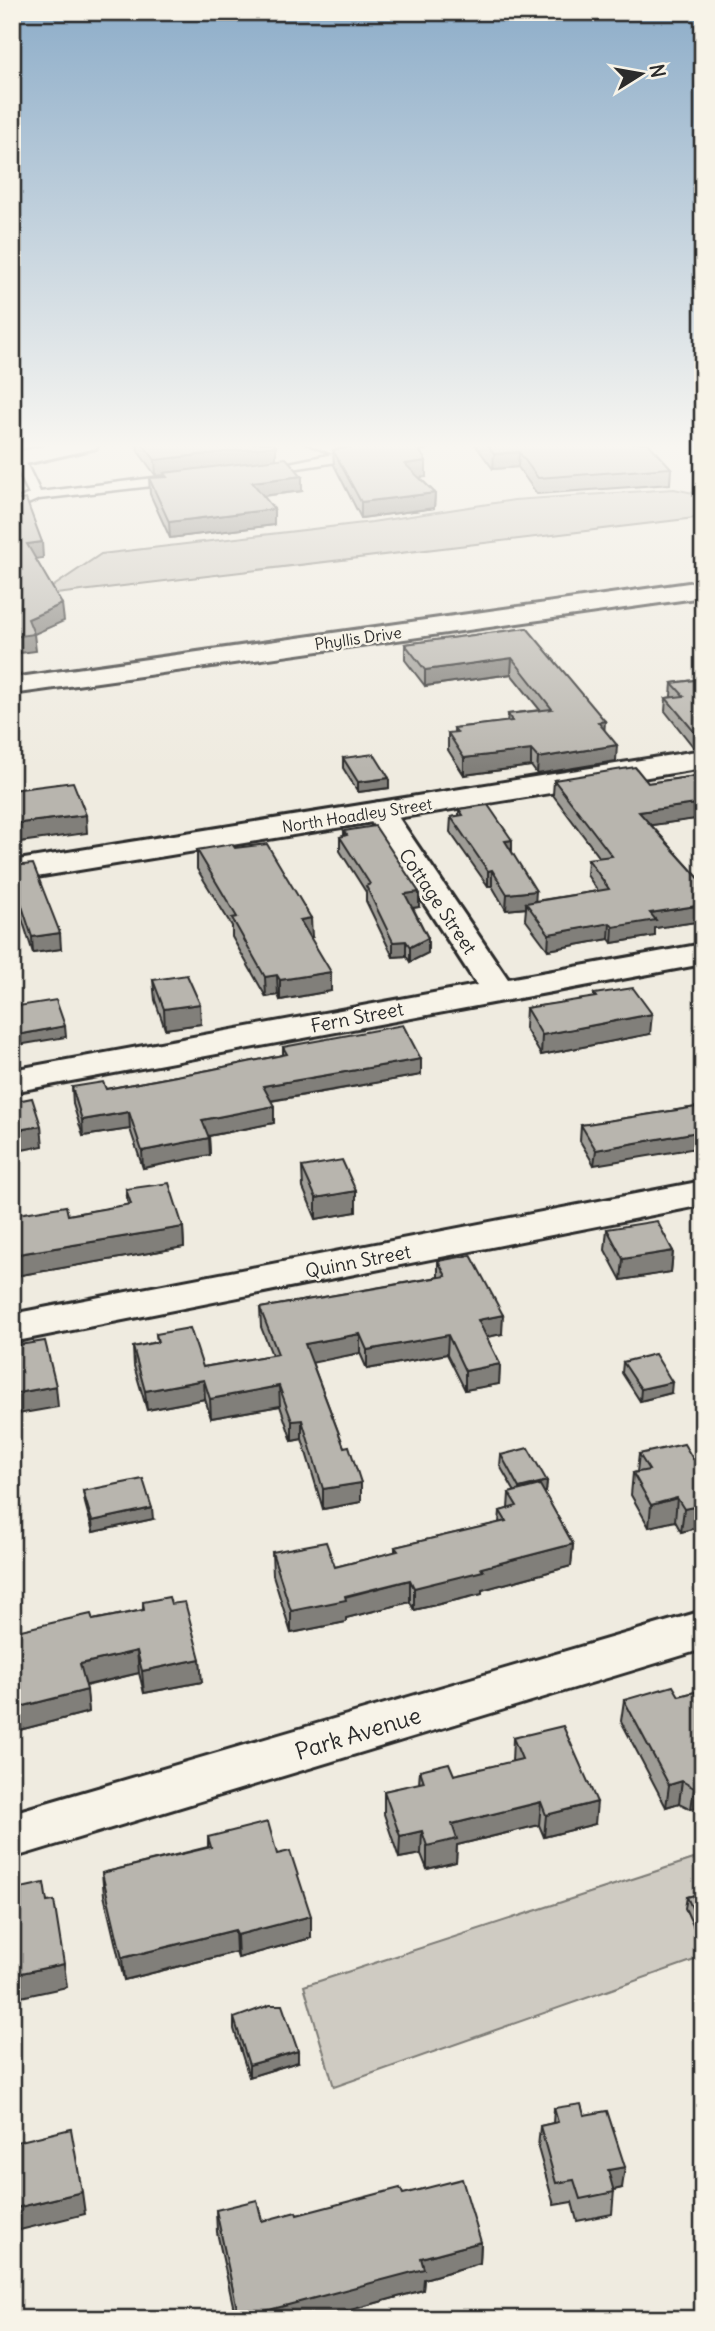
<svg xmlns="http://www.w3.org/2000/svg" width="715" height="2331" viewBox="0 0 715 2331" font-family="Delius,sans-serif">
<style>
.green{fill:#cfcbc2;stroke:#7d7b76;stroke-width:2}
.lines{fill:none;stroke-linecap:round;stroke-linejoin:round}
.service-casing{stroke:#2b2b2b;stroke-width:5}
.minor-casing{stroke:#2b2b2b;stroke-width:6}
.tertiary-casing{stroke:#2b2b2b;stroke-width:6}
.service{fill:#f7f3e8;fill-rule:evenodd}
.minor{fill:#f7f3e8;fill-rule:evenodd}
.tertiary{fill:#f7f3e8;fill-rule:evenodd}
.wall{fill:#9e9c96;stroke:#2b2b2b;stroke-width:2}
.shaded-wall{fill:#817f7a;stroke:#2b2b2b;stroke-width:2}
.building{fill:#b8b5ae;stroke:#2b2b2b;stroke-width:2}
.labels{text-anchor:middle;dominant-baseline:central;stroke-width:5;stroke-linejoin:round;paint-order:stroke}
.far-street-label{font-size:16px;fill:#2b2b2b;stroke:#f7f3e8}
.street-label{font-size:19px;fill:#2b2b2b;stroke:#f7f3e8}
.near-street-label{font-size:23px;fill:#2b2b2b;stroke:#f7f3e8}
</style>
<rect width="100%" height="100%" fill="#efebe0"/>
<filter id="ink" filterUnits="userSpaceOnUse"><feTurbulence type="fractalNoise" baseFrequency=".0143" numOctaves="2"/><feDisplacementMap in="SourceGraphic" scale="14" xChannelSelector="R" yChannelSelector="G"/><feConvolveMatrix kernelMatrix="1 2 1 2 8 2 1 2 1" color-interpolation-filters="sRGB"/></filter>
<g filter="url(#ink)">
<!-- green -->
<path class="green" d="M674,489L703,495V517L39,596L101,554L372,522L514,500Z
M703,1856V1957L334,2087L304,1986Z"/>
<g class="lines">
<defs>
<path id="service" d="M306,443H324L349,451L404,443H439L433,447L266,473L260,469L333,454Z
M15,457H23L40,492L178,475L184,479L178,483L39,499L12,511V502L29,494L13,460Z"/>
<path id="minor" d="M59,443H99L96,448L12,467V453Z
M703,581V597L12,694V678Z
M379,802L390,805L508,979L703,944V964L12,1092V1070L477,985L364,811L368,805Z
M703,1181V1205L12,1342V1314Z
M703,1611V1649L12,1858V1813Z"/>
<path id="tertiary" d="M703,750V768L12,881V861Z"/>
</defs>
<!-- service casing -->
<use href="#service" class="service-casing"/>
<!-- minor casing -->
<use href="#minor" class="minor-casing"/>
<!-- tertiary casing -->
<use href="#tertiary" class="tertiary-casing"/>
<!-- service -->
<use href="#service" class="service"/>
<!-- minor -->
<use href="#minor" class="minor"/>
<!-- tertiary -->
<use href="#tertiary" class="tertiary"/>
</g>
<!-- wall -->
<path class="wall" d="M137,443H273L276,459L302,491L263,496L274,525L170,538L150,494L149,478L164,477V475L156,476L138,451Z
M330,443H415L426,477H419L435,493L434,508L361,518L334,465L333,450L348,448Z
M474,443H648L671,468L670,484L537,494L518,467L493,469Z
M527,628L604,730L616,761L537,774L531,766L464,775L448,750V733H454V728L507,722L508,714L540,710L511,674L425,686L405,660V644Z
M703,679V748L695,749L665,711L666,698L672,697L671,696L672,683Z
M343,758L389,778V788L358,792L343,768Z
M703,775V818L651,825L703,883V921L655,928V936L612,943L609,939L548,950L525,919L526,908L506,910L492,886H488L450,832L451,817L459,816V809L512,852L535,901L598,891L587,875L588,859L600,858L553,795L554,780L648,783Z
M344,831L419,907L413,908L428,938V953L410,962L406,956L393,957L366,901V892L340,851V837L344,836Z
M235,848L312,937H310L331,991L280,1000L278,995L266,997L232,937V926L197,869V850Z
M12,866L61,949L33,953L22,919L12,921Z
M153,980L201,1024L165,1029L155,1000Z
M594,994L650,1034L541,1055L525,1028L526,1008L594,998Z
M283,1047L421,1075L271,1101L274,1123L209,1136L210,1155L143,1168L130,1129L83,1136L73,1104L72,1087L106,1089L209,1070L283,1055Z
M703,1106L594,1165L580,1141L581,1125Z
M302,1167L356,1191V1212L316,1219L303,1188Z
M126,1189L183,1227L184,1247L15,1276L16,1282H12V1215H68L128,1205Z
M607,1229L673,1251L671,1272L621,1280L605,1250Z
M438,1261L502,1334L486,1337L500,1364L499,1384L465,1390L447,1354L367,1369L360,1353L312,1362L344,1447L361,1483V1502L323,1509L302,1439L292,1441L280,1406L211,1418L205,1399L147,1410L134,1366L133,1347L157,1342L156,1334L203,1367L272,1355L261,1327L260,1308L438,1277Z
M623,1362L671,1393L640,1401L622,1373Z
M639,1454L693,1459L703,1456V1526L681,1532L675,1521L649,1527L631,1495L633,1473L637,1472Z
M501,1455L547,1481L546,1492L544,1493L573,1544L571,1566L482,1590V1594L414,1610L410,1602L346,1618V1622L291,1633L273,1575L272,1552L335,1567L395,1552V1547L499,1523L500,1511L508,1509L509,1493L515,1492L500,1466Z
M83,1491L153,1519L93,1532L85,1503Z
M143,1602L171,1604L202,1682L144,1693L139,1673L86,1686L89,1712L12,1732V1632L93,1620L143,1610Z
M703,1690V1806L691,1809L679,1803L666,1807L621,1721L624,1700L679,1696Z
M513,1738L595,1824L544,1837L539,1825L457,1845L456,1862L427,1869L421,1854L399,1858L384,1814V1791L419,1784L420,1770L454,1775L512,1762Z
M208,1837L277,1854L311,1938L238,1958L236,1952L124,1980L104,1895L102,1873L208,1847Z
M703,1893V1947L685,1908L687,1897Z
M234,2018L298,2062L249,2077L234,2029Z
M554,2108L584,2115L622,2188L614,2190L612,2214L577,2221L572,2202L554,2205L538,2148L540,2126L553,2123Z
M403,2194L481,2242L480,2263L424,2279L423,2290L318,2319H236L217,2232L216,2210L262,2221L297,2215Z"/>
<!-- shaded-wall -->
<path class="shaded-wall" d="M349,443H387L349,448Z
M276,446V461L164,473V475L156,476L155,460Z
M519,452L518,467L493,469L494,454Z
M426,461V477L405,479V464Z
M302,476V491L253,497L252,482Z
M435,493L434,508L361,518V502Z
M274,509V525L170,538L169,522Z
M42,542L43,558L28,560L27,544Z
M62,604L64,621L34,634L36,651L12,654V637L28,619Z
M512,658L511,674L425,686V670Z
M605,721L604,737L598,722Z
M617,745L616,761L537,774L538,758Z
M531,750V766L464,775V758Z
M389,778V788L358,792V782Z
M703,803V818L638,827L639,812Z
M86,815L87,833L12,843V824Z
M512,840V856L505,841Z
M492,870V886H488V871Z
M536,891L535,906L526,903V908L506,910L507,894Z
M419,892V907L405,909V894Z
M21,903L22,919L12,921V905Z
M703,905V921L655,928V936L612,943L613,927L650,913Z
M311,918L312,937L300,939V920Z
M610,923L609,939L548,950L549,934Z
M60,933L61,949L33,953L32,937Z
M428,938V953L410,962V947Z
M406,941V956L393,957V942Z
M331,972V991L280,1000V980Z
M277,975L278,995L266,997L265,977Z
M200,1004L201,1024L165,1029L164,1009Z
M652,1014L650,1034L541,1055L542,1035Z
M65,1026L66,1037L12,1046V1036Z
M421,1059V1075L263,1102V1086Z
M274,1106V1123L203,1137L202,1120Z
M129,1112L130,1129L83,1136L82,1120Z
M41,1126L43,1146L12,1152V1131Z
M703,1131V1147L594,1165L596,1150Z
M209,1138L210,1155L143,1168L142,1151Z
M356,1191V1212L316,1219V1198Z
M183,1227L184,1247L15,1276L16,1282H12V1255Z
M673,1251L671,1272L621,1280L623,1259Z
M503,1315L502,1334L477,1339L478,1320Z
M360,1334V1353L306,1364L305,1344Z
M448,1335L447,1354L367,1369V1350Z
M500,1364L499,1384L465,1390V1371Z
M204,1380L205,1399L147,1410L145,1391Z
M672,1382L671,1393L640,1401L641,1389Z
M56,1386L58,1407L12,1415V1394Z
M279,1386L280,1406L211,1418L210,1399Z
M302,1420V1439L292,1441V1421Z
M547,1481L546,1492L519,1499V1488Z
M361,1483V1502L323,1509V1489Z
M677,1498L675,1521L649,1527L651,1505Z
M703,1505V1526L681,1532L684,1509Z
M152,1508L153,1519L93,1532L92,1521Z
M573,1544L571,1566L482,1590V1594L414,1610V1588L481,1568Z
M410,1580V1602L346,1618V1622L291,1633V1611Z
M137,1651L139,1673L83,1686L80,1664Z
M200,1659L202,1682L144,1693L142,1671Z
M87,1690L89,1712L12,1732V1709Z
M682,1781L679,1803L666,1807L669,1785Z
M703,1785V1806L691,1809L694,1788Z
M541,1802L539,1825L457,1845L456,1862L427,1869V1846L452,1824Z
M597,1802L595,1824L544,1837L546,1815Z
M422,1831L421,1854L399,1858L400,1836Z
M311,1916V1938L238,1958L237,1935Z
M235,1930L236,1952L124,1980L122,1958Z
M64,1964L67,1987L12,1999V1975Z
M298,2051V2062L249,2077V2065Z
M625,2167L622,2188L605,2192L608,2170Z
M82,2192L85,2214L12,2232V2209Z
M481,2242L480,2263L424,2279L423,2290L318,2319H239L421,2258Z
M12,2274L16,2295L12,2296Z"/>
<!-- building -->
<path class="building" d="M142,443H273L276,446L155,460Z
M382,443H415L426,461L405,464L435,493L361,502L333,450Z
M486,443H648L671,468L538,478L519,452L494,454Z
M286,458L302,476L252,482L274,509L169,522L149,478L167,477L164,473Z
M26,499L42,542L27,544L62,604L28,619L34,634L12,637V501Z
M527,628L605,721L598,722L617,745L538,758L531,750L464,758L448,733L457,732L454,728L512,721L508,714L552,709L512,658L425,670L405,644Z
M703,679V735H697L666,698L684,696L672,683Z
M374,754L389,778L358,782L343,758Z
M635,767L648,783L703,775V803L639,812L703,883V905L650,913L656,920L613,927L610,923L549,934L526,903L609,889L588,859L612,856L554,780Z
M73,782L86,815L12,824V790Z
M488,805L512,840L505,841L536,891L507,894L492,870L488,871L451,817L463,815L459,809Z
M375,826L419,892L405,894L428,938L410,947L406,941L393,942L366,886L370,884L340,837L347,835L344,831Z
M232,844L235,848L267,844L311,918L300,920L331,972L280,980L277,975L265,977L232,918L237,917L197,850Z
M33,864L60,933L32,937L21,903L12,905V884L19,900L12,879V866Z
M187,975L200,1004L164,1009L153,980Z
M633,988L652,1014L542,1035L526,1008L596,997L594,994Z
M56,1000L65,1026L12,1036V1007Z
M403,1025L421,1059L263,1086L274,1106L202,1120L209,1138L142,1151L129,1112L82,1120L72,1087L103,1082L106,1089L209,1070L287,1054L283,1047Z
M12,1095H15L17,1101L32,1098L41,1126L12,1131Z
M703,1106V1131L596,1150L581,1125Z
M342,1160L356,1191L316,1198L302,1167Z
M169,1183L183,1227L12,1255V1215L66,1206L68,1215L131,1204L126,1189Z
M657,1221L673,1251L623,1259L607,1229Z
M471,1255L503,1315L478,1320L500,1364L465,1371L448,1335L367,1350L360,1334L305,1344L344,1447L349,1446L361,1483L323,1489L302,1420L292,1421L279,1386L210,1399L204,1380L145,1391L133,1347L158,1342L156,1334L190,1328L203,1367L278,1354L260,1308L446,1276L438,1261Z
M45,1341L56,1386L12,1394V1346Z
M655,1354L672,1382L641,1389L623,1362Z
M684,1444L693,1459L703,1456V1505L684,1509L677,1498L651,1505L633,1473L649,1470L639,1454Z
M528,1448L547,1481L519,1488L501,1455Z
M143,1479L152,1508L92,1521L83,1491Z
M540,1485L573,1544L481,1568L483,1571L414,1588L410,1580L345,1596L346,1600L291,1611L272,1552L326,1542L335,1567L398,1551L395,1547L506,1521L500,1511L517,1506L509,1493Z
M169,1597L171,1604L185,1602L200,1659L142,1671L137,1651L80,1664L87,1690L12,1709V1632L91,1614L93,1620L144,1610L143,1602Z
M673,1686L679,1696L703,1690V1785L694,1788L682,1781L669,1785L624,1700Z
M563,1726L597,1802L546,1815L541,1802L452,1824L457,1839L427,1846L422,1831L400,1836L384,1791L424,1782L420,1770L449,1763L454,1775L522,1759L513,1738Z
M268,1822L277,1854L290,1851L311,1916L237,1935L235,1930L122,1958L102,1873L211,1847L208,1837Z
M44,1883L47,1902L54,1901L64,1964L12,1975V1890Z
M703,1893V1932L687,1897Z
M270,2005H282L298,2051L249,2065L234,2018Z
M581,2104L584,2115L607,2111L625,2167L608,2170L614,2192L580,2199L574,2180L556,2183L540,2126L558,2122L554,2108Z
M71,2129L82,2192L12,2209V2143Z
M462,2179L481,2242L421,2258L424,2269L239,2318L216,2210L257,2200L262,2221L296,2212L297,2215L400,2188L403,2194Z"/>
</g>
<!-- sky -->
<linearGradient id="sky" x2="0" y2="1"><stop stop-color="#8dadc9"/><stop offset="0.58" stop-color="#f8f6f1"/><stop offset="1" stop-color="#f8f6f1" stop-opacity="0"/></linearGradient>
<rect width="715" height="769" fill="url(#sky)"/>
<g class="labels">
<!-- far-street labels -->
<g class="far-street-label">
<text transform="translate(358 638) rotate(-8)">Phyllis Drive</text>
<text transform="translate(357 815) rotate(-9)">North Hoadley Street</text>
</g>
<!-- street labels -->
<g class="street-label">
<text transform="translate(438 901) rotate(56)">Cottage Street</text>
<text transform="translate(357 1017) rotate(-11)">Fern Street</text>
<text transform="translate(358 1261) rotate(-11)">Quinn Street</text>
</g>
<!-- near-street labels -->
<g class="near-street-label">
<text transform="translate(358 1733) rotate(-17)">Park Avenue</text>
</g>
</g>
<!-- margin -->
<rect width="715" height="2331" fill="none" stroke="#f7f3e8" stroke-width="42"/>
<rect x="21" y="21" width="673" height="2289" fill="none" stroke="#2b2b2b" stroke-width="2.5" filter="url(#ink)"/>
<!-- north arrow -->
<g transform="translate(641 74) rotate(79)" stroke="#f7f3e8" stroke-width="5" paint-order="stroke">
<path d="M0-5L12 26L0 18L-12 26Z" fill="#2b2b2b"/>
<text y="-10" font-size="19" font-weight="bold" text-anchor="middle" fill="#2b2b2b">N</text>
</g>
</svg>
